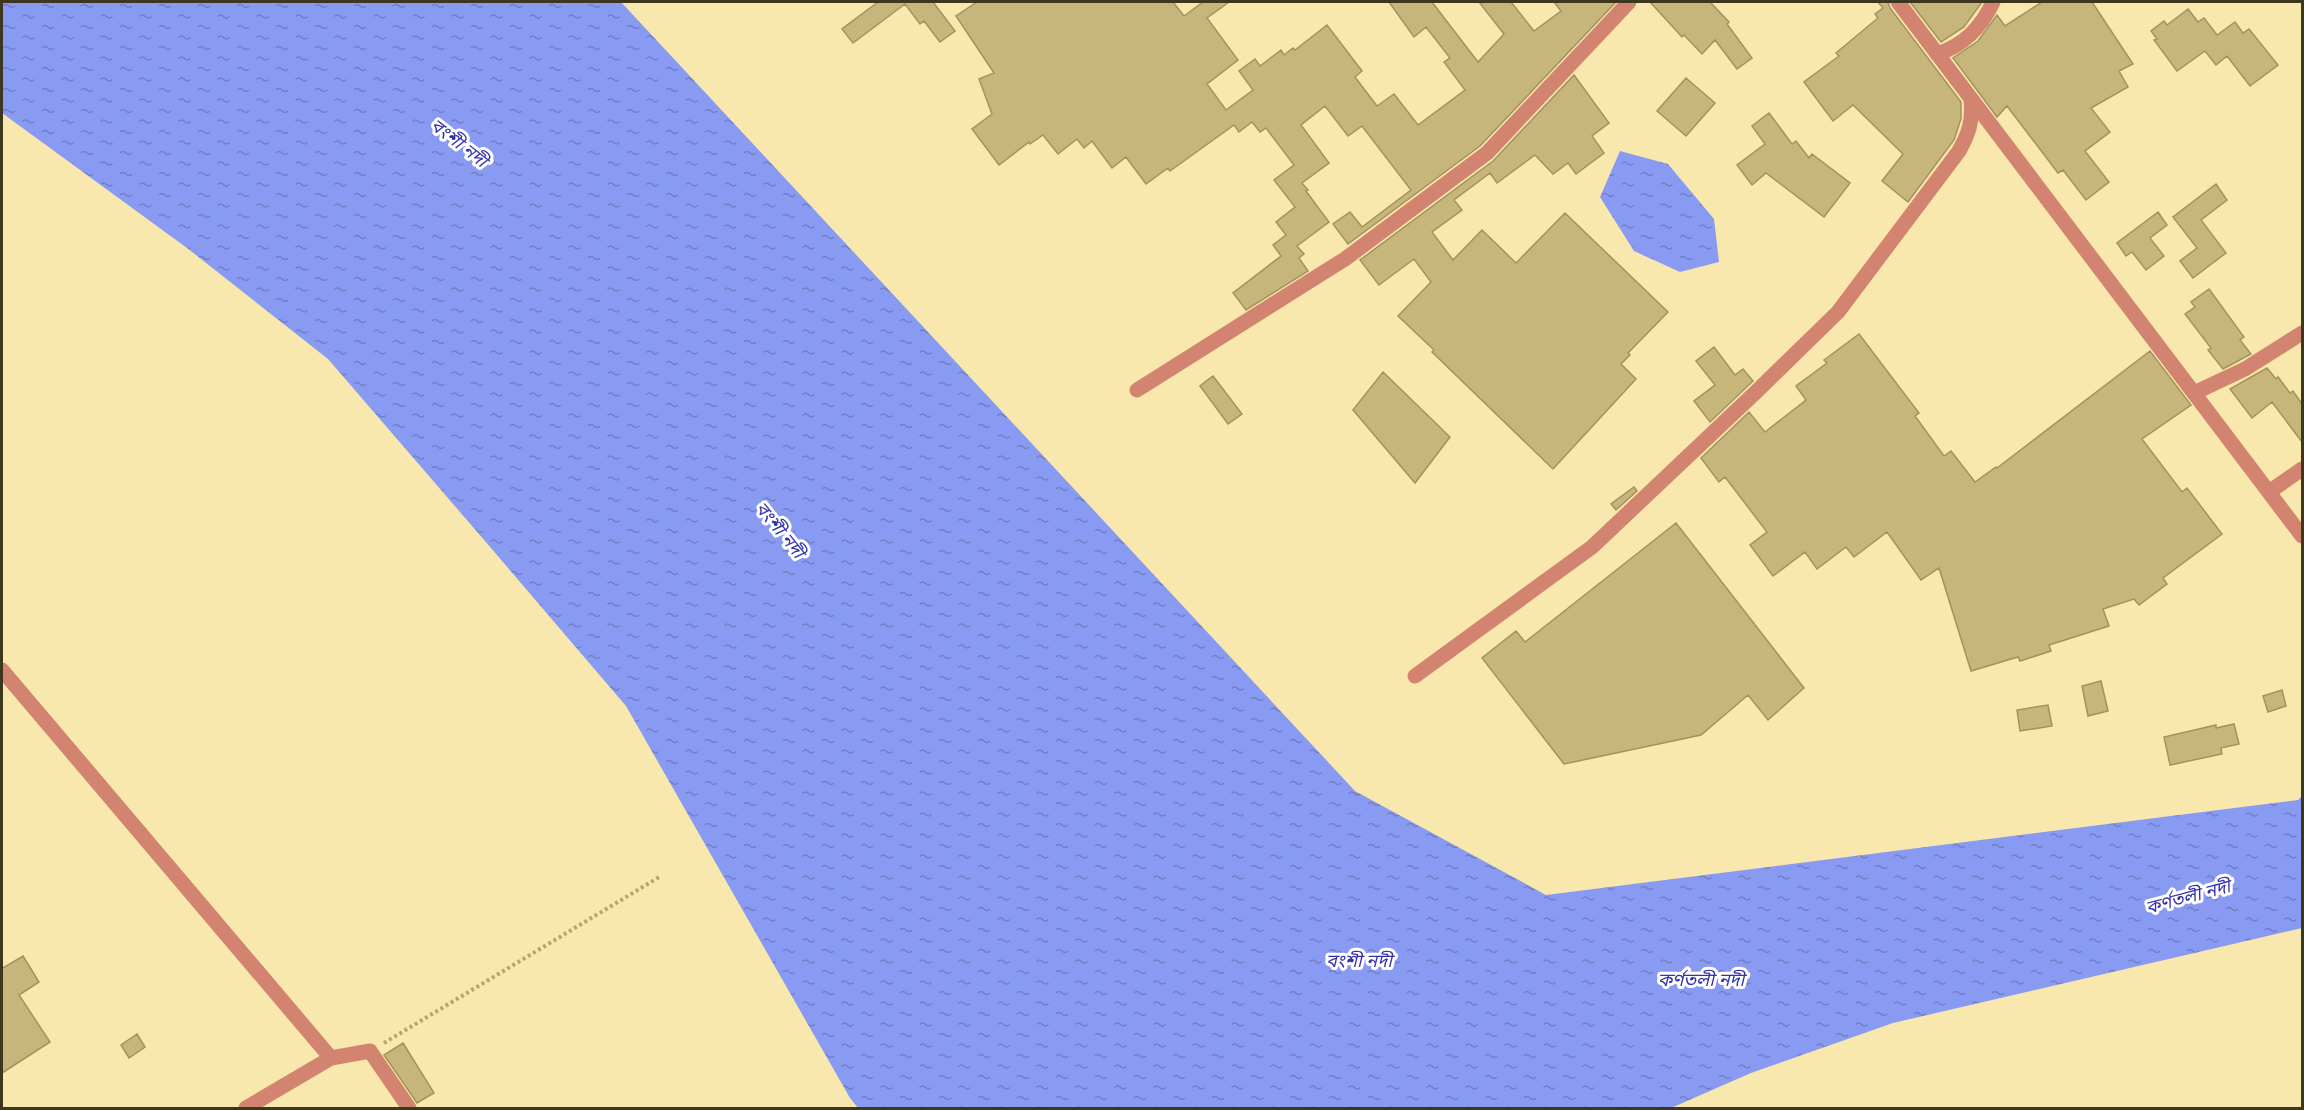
<svg xmlns="http://www.w3.org/2000/svg" width="2304" height="1110" viewBox="0 0 2304 1110" font-family="'Varela Round','Noto Sans Bengali',sans-serif">
<style>
.water{fill:url(#water-ripples)}
.building{fill:#c6b67c;stroke:#a3935b;stroke-width:1.5}
.lines{fill:none;stroke-linecap:round;stroke-linejoin:round}
.path{stroke:#b2a678;stroke-width:4;stroke-dasharray:3 3;stroke-linecap:butt}
.minor{stroke:#d28471;stroke-width:15}
.labels{text-anchor:middle;dominant-baseline:central;stroke-width:6;stroke-linejoin:round;paint-order:stroke}
.water-label{font-size:18px;font-style:italic;fill:#3331b0;stroke:#fff}
</style>
<defs>
<pattern id="water-ripples" width="26" height="14" patternUnits="userSpaceOnUse" patternTransform="scale(1.5)"><rect width="26" height="14" fill="#899af3"/><path d="M2 4q2-2 4 0t4 0M15 11q2-2 4 0t4 0" fill="none" stroke="#717ec4"/></pattern>
</defs>
<rect width="100%" height="100%" fill="#f8e8ad"/>
<!-- water -->
<path class="water" d="M2,2H621L1355,791L1546,895L2298,800L2302,796V928L1893,1023L1751,1073L1671,1108H858L850,1098L626,706L485,541L328,359L187,248L2,113Z
M1620,151L1668,164L1714,219L1719,262L1680,272L1634,251L1600,197Z"/>
<!-- building -->
<path class="building" d="M878,2H933L955,31L940,42L924,21L920,24L905,4L853,43L842,29Z
M977,2H1173L1184,16L1203,2H1229L1207,18L1238,60L1207,84L1226,110L1253,90L1239,71L1255,59L1260,66L1281,50L1284,55L1293,48L1295,50L1327,25L1362,71L1355,77L1377,106L1394,94L1418,125L1465,90L1444,62L1450,58L1426,27L1414,37L1389,2H1432L1478,62L1504,34L1479,2H1511L1534,31L1561,11L1554,2H1616L1480,146L1348,244L1333,224L1350,212L1362,227L1411,190L1362,126L1348,136L1325,106L1301,125L1329,163L1302,183L1308,190L1306,191L1329,222L1297,246L1304,254L1299,258L1308,271L1246,310L1233,293L1281,256L1273,245L1286,235L1276,222L1295,207L1274,180L1294,165L1266,128L1260,132L1252,122L1239,132L1234,125L1170,171L1168,168L1146,184L1126,157L1112,168L1092,141L1084,148L1077,139L1058,154L1043,135L1030,144L1029,142L999,165L972,129L992,114L979,79L994,73L956,16Z
M1650,2H1710L1729,22L1727,24L1752,58L1737,69L1715,40L1702,54L1684,35L1682,37Z
M1878,2H1888L1890,8L1961,102V119L1954,140L1908,202L1882,181L1903,154L1853,105L1833,121L1804,82L1839,56L1836,53L1878,18L1875,14L1883,8Z
M1910,2H1982L1964,27L1941,42Z
M2042,2H2092L2133,64L2119,71L2128,87L2091,108L2110,132L2085,151L2109,182L2086,200L2063,170L2058,173L2007,106L1997,117L1953,58L1978,41L1997,15L2005,26Z
M2188,9L2198,22L2204,18L2217,35L2235,22L2243,33L2249,29L2278,65L2250,86L2227,56L2216,65L2205,51L2177,71L2154,40L2157,39L2151,31L2164,21L2167,25Z
M1574,75L1609,123L1592,136L1604,153L1576,174L1568,163L1553,174L1535,155L1497,183L1490,173L1454,200L1462,210L1432,232L1453,260L1482,230L1516,263L1565,213L1668,312L1628,353L1630,355L1621,364L1636,379L1553,469L1432,352L1434,350L1398,316L1431,282L1414,259L1379,285L1360,260L1493,161Z
M1686,78L1715,103L1686,136L1657,111Z
M1769,113L1792,144L1796,141L1809,158L1812,154L1850,183L1824,217L1766,173L1752,185L1737,165L1765,144L1752,126Z
M2216,184L2227,200L2201,220L2226,253L2193,278L2180,261L2197,248L2173,217Z
M2158,212L2167,225L2150,238L2164,256L2146,270L2132,252L2126,256L2117,243Z
M2209,289L2244,337L2240,340L2251,354L2223,369L2208,350L2211,348L2185,314L2195,307L2191,302Z
M1859,334L1919,413L1915,416L1944,456L1951,451L1975,482L1996,467L1997,468L2150,351L2191,405L2142,439L2182,492L2187,488L2222,534L2163,578L2167,584L2139,605L2134,599L2103,609L2109,626L2049,645L2051,651L2020,661L2018,657L1971,671L1939,568L1921,580L1887,532L1854,557L1846,547L1817,569L1805,552L1773,576L1750,545L1767,532L1725,477L1719,482L1701,458L1749,412L1765,432L1806,400L1796,386L1827,363L1824,360Z
M1714,347L1735,375L1743,369L1753,381L1710,422L1694,401L1715,385L1696,361Z
M2267,368L2276,379L2278,377L2290,393L2293,391L2302,404V442L2272,402L2252,418L2230,389Z
M1383,372L1450,437L1415,483L1353,410Z
M1213,376L1242,414L1228,424L1200,386Z
M1634,487L1637,491L1616,510L1611,504Z
M1676,523L1804,688L1768,720L1748,695L1701,735L1564,764L1482,658L1516,631L1525,642Z
M2101,681L2108,711L2088,716L2082,686Z
M2282,690L2286,706L2268,712L2263,696Z
M2048,705L2052,726L2020,731L2017,710Z
M2234,724L2239,744L2221,748L2222,754L2170,765L2164,737L2216,725V728Z
M23,956L39,982L19,995L50,1042L2,1073V966L3,968Z
M137,1034L145,1047L129,1058L121,1045Z
M403,1043L434,1093L417,1103L384,1055Z"/>
<g class="lines">
<!-- path -->
<path class="path" d="M384,1043L661,876"/>
<!-- minor -->
<path class="minor" d="M1898,2L2302,536
M1937,54C1964,45 1981,28 1993,2
M1137,390L1345,259L1487,153L1629,2
M2194,393L2245,369L2302,333
M2269,492L2302,469
M2,670L331,1058
M1415,676L1592,547L1757,391L1838,312L1959,151C1969,133 1973,121 1971,100
M246,1108L331,1058L370,1051L409,1108"/>
</g>
<g class="labels">
<!-- water labels -->
<g class="water-label">
<text transform="translate(459 143) rotate(38)">বংশী নদী</text>
<text transform="translate(780 530) rotate(51)">বংশী নদী</text>
<text transform="translate(2188 897) rotate(-15)">কর্ণতলী নদী</text>
<text x="1359" y="961">বংশী নদী</text>
<text x="1701" y="980">কর্ণতলী নদী</text>
</g>
</g>
<!-- border -->
<rect width="2304" height="1110" fill="none" stroke="#3d371f" stroke-width="6"/>
</svg>
